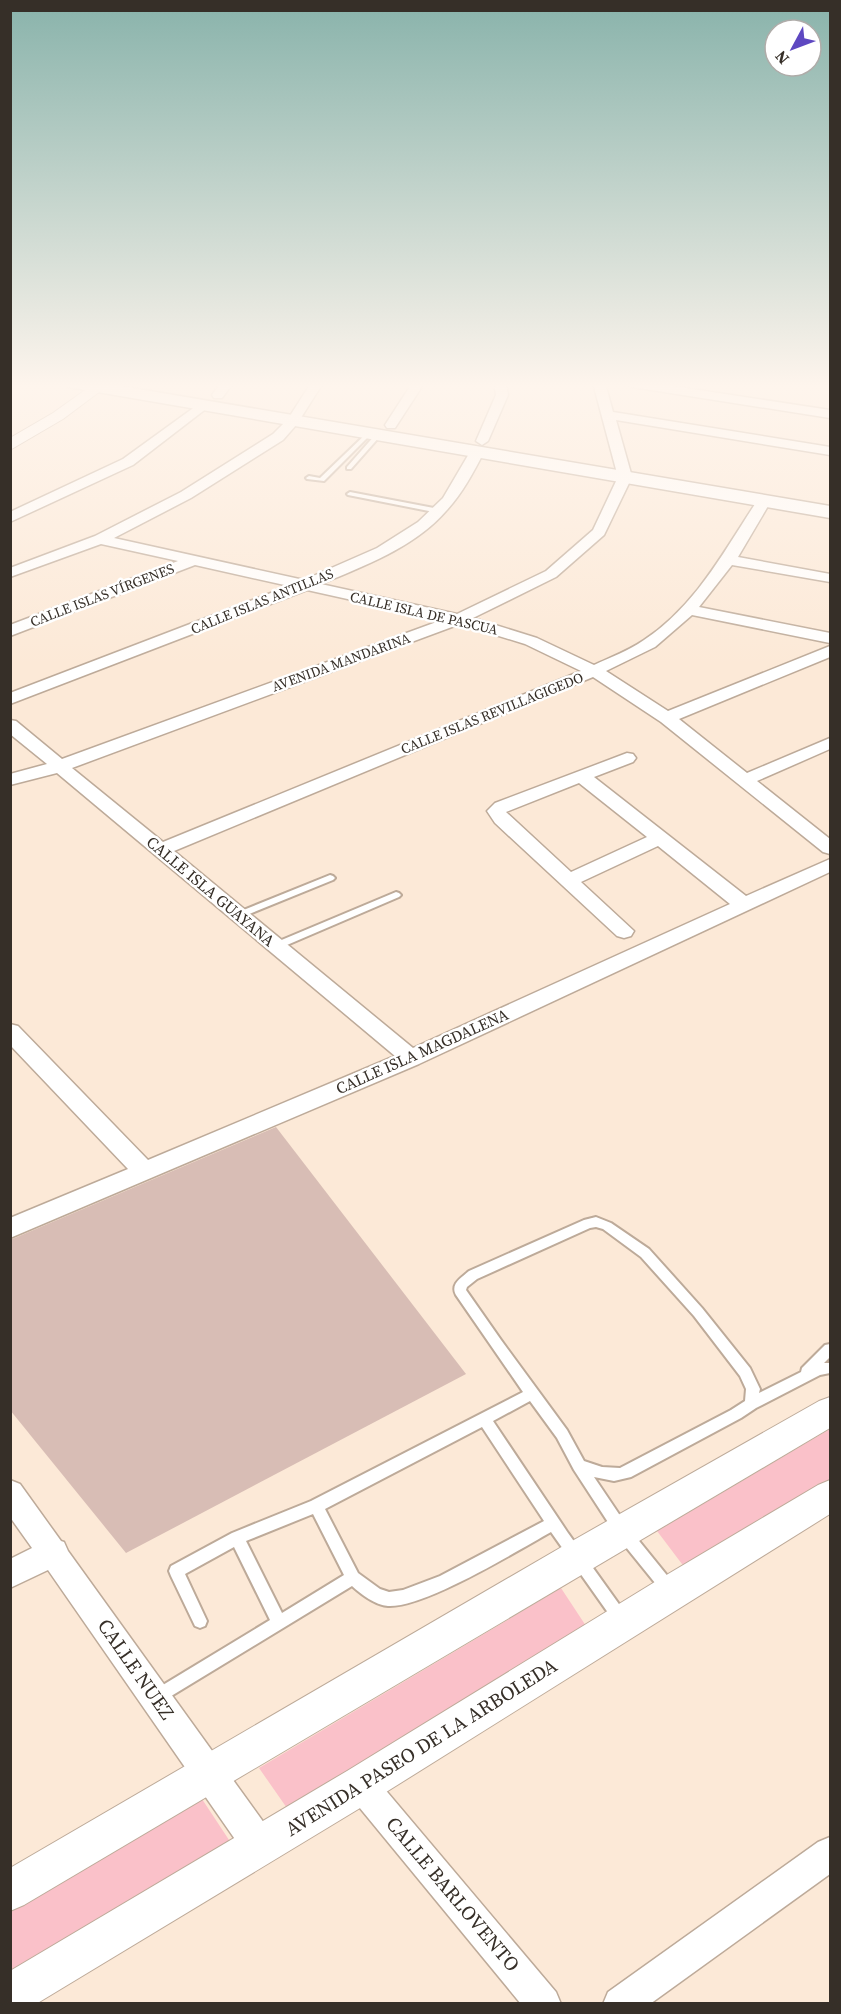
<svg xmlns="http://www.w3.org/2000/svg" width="841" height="2014" viewBox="0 0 841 2014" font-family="'Source Serif 4',serif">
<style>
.green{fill:#fac1c9}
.building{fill:#d8bdb5}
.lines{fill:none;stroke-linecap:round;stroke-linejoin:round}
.service-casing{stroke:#bdaa99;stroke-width:4}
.minor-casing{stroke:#bdaa99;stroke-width:3}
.tertiary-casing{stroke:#bdaa99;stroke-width:2}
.secondary-casing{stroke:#bdaa99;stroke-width:3}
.service{fill:#fff;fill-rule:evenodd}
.minor{fill:#fff;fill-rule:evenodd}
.tertiary{fill:#fff;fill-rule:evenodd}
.secondary{fill:#fff;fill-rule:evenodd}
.labels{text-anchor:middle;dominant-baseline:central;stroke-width:5;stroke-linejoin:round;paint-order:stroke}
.far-street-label{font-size:14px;fill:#362f28;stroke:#fff}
.street-label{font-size:16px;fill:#362f28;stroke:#fff}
.near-street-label{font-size:20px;fill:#362f28;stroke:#fff}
</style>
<rect width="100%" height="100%" fill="#fce9d7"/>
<!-- green -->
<path class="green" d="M830,1429V1480L685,1568L657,1531Z
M561,1588L588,1629L289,1811L259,1768Z
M202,1799L231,1843L11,1974L10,1911Z"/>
<!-- building -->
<path class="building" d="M276,1127L466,1374L126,1553L10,1410V1240Z"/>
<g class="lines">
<defs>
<path id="service" d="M368,432L371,434L324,481L307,479L306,478L309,476L320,478Z
M376,434L381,435L351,469H347V467Z
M350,492L439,509L442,511L439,513L348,495L347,494Z
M330,875L333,876L335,878L333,880L242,917H236L234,915L236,913Z
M396,892L399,893L401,895L399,897L280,948H272L271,946L272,944Z
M596,1217L611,1223L649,1249L702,1308L750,1368L760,1389L759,1393L801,1372L802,1368L825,1345L830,1344V1357L824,1363H830V1373L820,1375L756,1408L741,1418L631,1477L614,1481L594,1477L627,1526L674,1584L676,1589L674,1594L669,1596L664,1594L617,1536L574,1470L557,1438L530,1401L493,1421L568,1533L626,1614L628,1619L626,1624L621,1626L616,1624L551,1532C517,1551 424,1608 388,1606C375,1605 362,1595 352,1586L163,1701L158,1704L153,1701L150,1696L153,1691L270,1620L234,1547L185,1574L207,1621L205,1626L200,1628L195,1626L171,1576L169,1571L171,1566L232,1533L311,1501L523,1392L456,1295C450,1284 461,1278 469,1271L584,1220ZM596,1227L603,1229L641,1257L694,1316L740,1376L746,1389L745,1401L731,1410L620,1468L602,1467L584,1461L567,1430L501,1340L466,1290L467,1287L477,1279L590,1228ZM482,1427L544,1521L440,1576L403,1590L389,1592L380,1589L358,1573L325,1509ZM313,1514L344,1575L282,1613L246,1541Z"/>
<path id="minor" d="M221,383H233L222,398H214L212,395Z
M311,383H323L297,424L283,440L191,498L114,538L304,580L377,548L418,522L443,498L470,452L477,448L484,452C473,473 462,494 446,511C415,547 364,566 321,584L457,614L546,571L593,530L618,477L593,383H605L613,412L830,447V455L616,420L632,477L604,535L556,577L473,618L537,638L594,665C611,657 628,651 644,640C697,605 725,549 759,498H769L771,501L738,557L830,574V582L732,565L699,607L830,633V643L692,615L655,647L606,671L668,711L830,646V657L679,719L747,773L830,738V749L757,781L830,839V854L823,852L661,722L593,677L174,851L413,1048L730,904L658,846L581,882L634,931L631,936L624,938L617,936L495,823L487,811L495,803L627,753L633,754L636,758L633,762L594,777L746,896L830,859V872L419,1064L10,1238V1218L128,1169L10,1045V1024L18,1026L148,1160L395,1056L57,773L10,785V774L47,764L10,734V720L16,721L62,759L442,620L307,590L10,704V693L289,586L195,565L10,636V625L178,561L101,544L10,577V568L95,536L181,492L273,434L288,419ZM460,624L525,644L581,671L163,842L72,768ZM579,783L647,837L571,872L506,812Z
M409,383H421V388L395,428H387L385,425L409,388Z
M494,383H506L508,395L488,441L482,445L476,441L496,395Z
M626,383H653L830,410V418L632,387Z
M203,401L209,405L207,408L133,465L10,522V512L123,459Z
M10,1480L20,1484L61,1541L64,1542L68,1551L272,1834L276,1846L272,1858L260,1862L248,1858L48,1570L10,1588V1559L32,1548L10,1517Z
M361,1769L372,1774L556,1992L561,2004H521L350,1796L345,1785L350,1774Z
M830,1837V1874L650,2004H603L608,1992L818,1842Z"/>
<path id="tertiary" d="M95,383H111L63,419L10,450V438L53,413Z
M830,1397V1428L24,1905L10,1911V1868L565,1545L819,1401Z
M830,1480V1514L375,1799L36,2004H10V1971L347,1771L658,1580L818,1485Z"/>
<path id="secondary" d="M65,383H103L830,506V518L74,388L68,387Z"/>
</defs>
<!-- service casing -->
<use href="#service" class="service-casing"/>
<!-- minor casing -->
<use href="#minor" class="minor-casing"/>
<!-- tertiary casing -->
<use href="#tertiary" class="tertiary-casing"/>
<!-- secondary casing -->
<use href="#secondary" class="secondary-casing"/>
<!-- service -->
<use href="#service" class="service"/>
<!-- minor -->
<use href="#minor" class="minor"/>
<!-- tertiary -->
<use href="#tertiary" class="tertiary"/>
<!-- secondary -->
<use href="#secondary" class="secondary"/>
</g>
<!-- sky -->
<linearGradient id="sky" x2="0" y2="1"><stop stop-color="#89b3ab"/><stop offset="0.58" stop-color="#fef5ed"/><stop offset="1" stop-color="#fef5ed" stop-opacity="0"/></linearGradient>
<rect width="841" height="665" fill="url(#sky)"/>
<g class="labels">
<!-- far-street labels -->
<g class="far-street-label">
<text transform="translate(102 595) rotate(-21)">CALLE ISLAS VÍRGENES</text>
<text transform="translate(262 601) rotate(-22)">CALLE ISLAS ANTILLAS</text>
<text transform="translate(424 613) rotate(13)">CALLE ISLA DE PASCUA</text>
<text transform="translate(341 662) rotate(-20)">AVENIDA MANDARINA</text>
<text transform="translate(492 713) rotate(-22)">CALLE ISLAS REVILLAGIGEDO</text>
</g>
<!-- street labels -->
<g class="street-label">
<text transform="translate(211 891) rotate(40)">CALLE ISLA GUAYANA</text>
<text transform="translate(422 1051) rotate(-24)">CALLE ISLA MAGDALENA</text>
</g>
<!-- near-street labels -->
<g class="near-street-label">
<text transform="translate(136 1669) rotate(55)">CALLE NUEZ</text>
<text transform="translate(421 1747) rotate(-32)">AVENIDA PASEO DE LA ARBOLEDA</text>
<text transform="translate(453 1894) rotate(50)">CALLE BARLOVENTO</text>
</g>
</g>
<!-- border -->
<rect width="841" height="2014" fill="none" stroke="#362f28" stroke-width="24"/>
<!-- north arrow -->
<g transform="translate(793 48) rotate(229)"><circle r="28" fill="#ffffff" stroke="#afaca9" stroke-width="1.5"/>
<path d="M0-4.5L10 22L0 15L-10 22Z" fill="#5e48c1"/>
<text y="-9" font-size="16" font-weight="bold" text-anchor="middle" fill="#362f28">N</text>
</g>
</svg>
